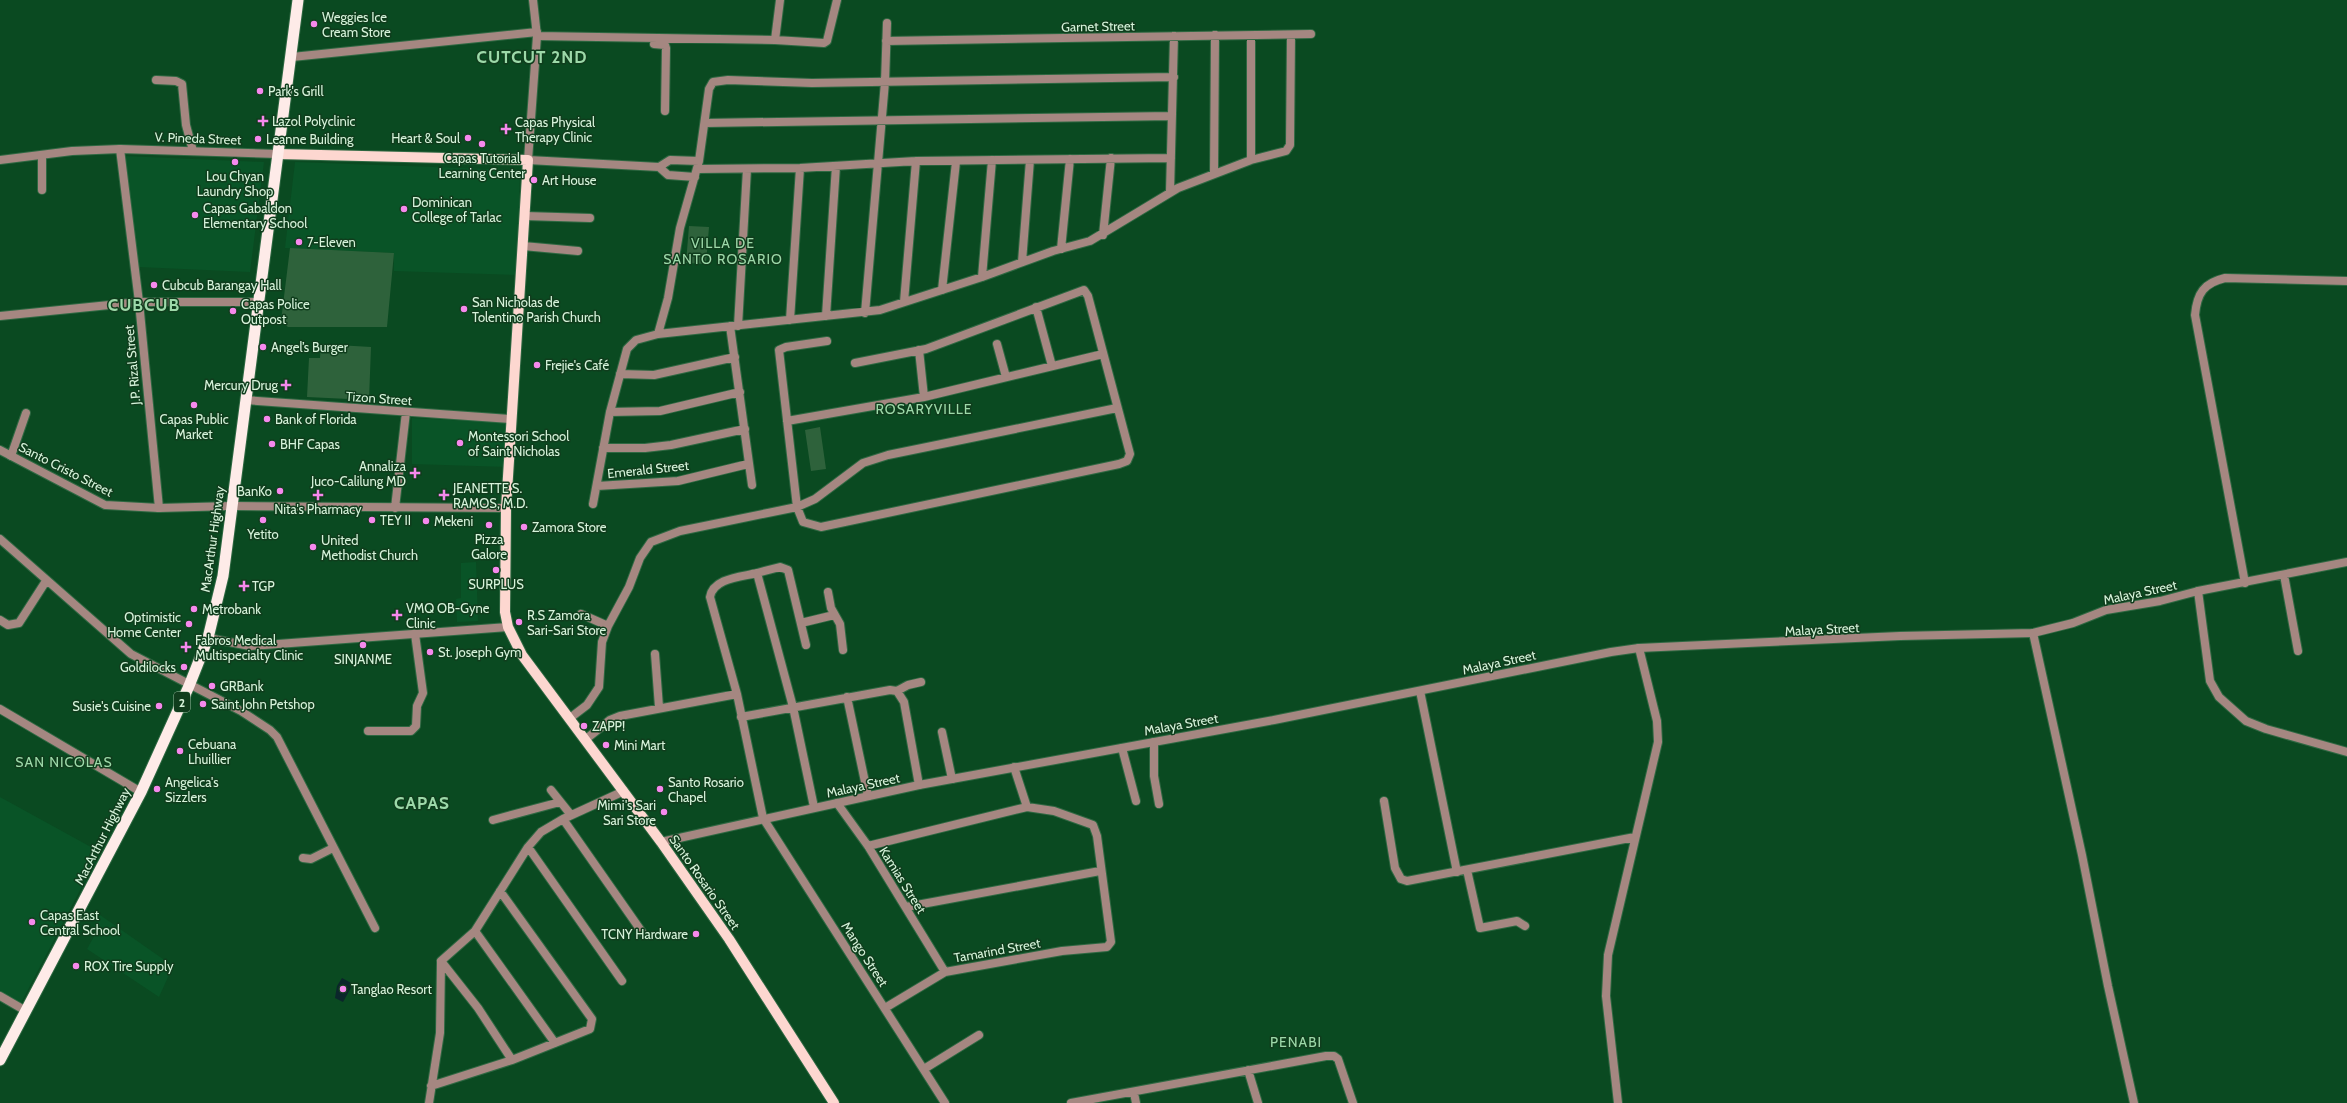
<svg xmlns="http://www.w3.org/2000/svg" width="2347" height="1103" viewBox="0 0 2347 1103" font-family="Cabin,sans-serif">
<style>
.built{fill:#095427}
.green{fill:#2e623b}
.water{fill:#0b262b}
.lines{fill:none;stroke-linecap:round;stroke-linejoin:round}
.minor-casing{stroke:#2f6842;stroke-width:10}
.tertiary-casing{stroke:#2f6842;stroke-width:10}
.primary-casing{stroke:#2f6842;stroke-width:12}
.trunk-casing{stroke:#2f6842;stroke-width:13}
.minor{stroke:#a58781;stroke-width:8}
.tertiary{stroke:#a58781;stroke-width:8}
.primary{stroke:#fdd7d0;stroke-width:10}
.trunk{stroke:#feebe8;stroke-width:11}
.poi-dot{fill:#f689ed;stroke:#103d1d;stroke-width:1.5}
.labels{text-anchor:middle;dominant-baseline:central;stroke-width:3;stroke-linejoin:round;paint-order:stroke}
.shield{fill:#103d1d;stroke:#9bbca1;stroke-width:1}
.shield-label{font-size:12px;font-weight:bold;fill:#d6f3da}
.poi-label{font-size:13px;fill:#d6f3da;stroke:#103d1d;text-anchor:start}
.street-label{font-size:13px;fill:#d6f3da;stroke:#103d1d}
.neighbourhood-label{font-size:14px;letter-spacing:1px;fill:#9dd9a9;stroke:#103d1d}
.district-label{font-size:17px;font-weight:bold;letter-spacing:1px;fill:#9dd9a9;stroke:#103d1d}
</style>
<rect width="100%" height="100%" fill="#0a4a21"/>
<!-- built -->
<path class="built" d="M124,156L264,162L250,272L139,267Z
M295,162L520,170L517,275L394,271V253L285,248Z
M412,418L509,423L508,467L412,464Z
M476,562L478,621L457,622L456,599L461,598V563Z
M0,797L100,852L21,1003L0,992Z
M100,915L173,966L159,997L87,949L97,931L93,928Z"/>
<!-- green -->
<path class="green" d="M689,226L709,227L706,264L686,263Z
M290,248L394,253L387,327H288L281,321Z
M321,344L371,347L369,400L307,397L309,358H320Z
M820,427L826,469L811,471L805,430Z"/>
<!-- water -->
<path class="water" d="M342,978L353,984L343,1002L335,998L337,986Z"/>
<g class="lines">
<defs>
<path id="minor" d="M537,36L775,40L780,0
M1251,36V160
M775,40L824,43L827,41L837,0
M886,41L1311,34
M654,44L665,45L666,48L665,111
M292,57L537,32
M156,80L176,81L182,84L186,125L193,151
M705,123L1172,116
M120,149L139,302L159,508
M528,160L659,167L670,160L699,161
M659,167L668,175L695,177
M698,169L800,168L916,161L1171,158
M1214,174L1215,35
M42,190V155
M1170,192L1174,36
M525,216L590,218
M1103,235L1111,158
M523,246L578,251
M1061,249L1070,159
M1022,262L1030,160
M982,277L992,160
M942,290L956,162
M904,302L916,161
M1036,307L1052,366
M865,313L885,82L887,23
M0,316L139,302H259
M826,316L836,166
M790,320L800,168
M730,326L752,485
M738,326L747,169
M658,334L668,298L680,228L699,161L709,89L713,82L728,80L812,83L1174,77
M827,341L786,347L779,350L797,507L803,522L821,527L1119,464L1127,461L1130,454L1088,296L1084,290L926,349L855,363
M997,344L1006,377
M919,350L924,397
M620,374L654,375L735,357
M245,400L511,419
M610,412L660,411L740,392
M787,421L924,397L1103,354
M603,448H645L671,445L745,429
M11,456L26,413
M597,486L678,481L748,464
M593,504L610,412L627,349L636,340L658,334L880,310L982,277L1053,251L1090,241L1178,188L1251,160L1286,151L1290,145L1291,35
M231,506L506,508
M395,508L406,412
M0,539L131,654L241,711L270,730L277,737L375,928
M757,573L780,567L788,570L806,645
M2284,575L2298,651
M2245,583L2195,315C2197,293 2204,283 2225,278L2347,281
M2198,591L2347,562
M828,592L831,608L840,624L843,650
M581,614L608,626
M0,620L8,625L19,623L46,581
M801,623L834,615
M2033,633L2082,855L2108,986L2134,1103
M655,654L659,707
M897,691L908,685L921,682
M1420,691L1457,872
M737,694L763,818L945,1103
M847,697L868,796
M0,709L141,792
M741,717L890,690L897,691L904,702L919,785
M570,718L587,705L599,687L602,642L608,626L629,587L640,558L651,542L680,531L797,507L815,499L863,463L888,455L1117,408
M368,731H411L416,726L417,706L423,693L415,634
M942,732L952,779
M586,739L610,720L620,716L737,694L710,597C713,578 741,577 757,573L793,707L814,807
M1154,742V776L1159,804
M1122,748L1136,801
M1014,767L1027,807
M551,790L571,815
M1384,801L1395,868L1401,879L1407,881L1635,837
M837,803L868,846L945,972
M563,819L642,932
M493,820L560,802
M868,846L1027,807L1054,811L1093,825L1097,836L1111,942L1107,947L1062,951L945,972L885,1008
M528,847L622,981
M303,858L311,859L333,848
M1467,870L1480,928L1517,921L1525,926
M906,907L1100,871
M475,931L555,1043
M441,961L478,1008L512,1060
M0,996L26,1011
M924,1069L979,1035
M1248,1070L1258,1103
M431,1086L512,1060L590,1029L592,1019L500,891
M1134,1093L1136,1103
M429,1103L440,1033L441,961L475,931L528,847L541,832L563,819L624,791
M1071,1103L1326,1056H1334L1338,1059L1353,1103
M1618,1103L1606,996L1608,955L1658,742L1657,721L1639,648"/>
<path id="tertiary" d="M0,160L72,151L120,149L278,154
M528,160L537,36L533,0
M0,450L105,505L159,508L231,506
M208,638L250,646L508,627
M661,842L919,785L1274,720L1611,652L1639,648L1900,636L2033,633L2073,623L2106,610L2160,601L2198,591L2210,681L2219,697L2246,721L2266,729L2347,752"/>
<path id="primary" d="M278,154L528,160L506,508L505,612L508,627L522,655L661,842L729,939L834,1103"/>
<path id="trunk" d="M0,1060L141,792L189,686L208,638L223,576L298,0"/>
</defs>
<!-- minor casing -->
<use href="#minor" class="minor-casing"/>
<!-- tertiary casing -->
<use href="#tertiary" class="tertiary-casing"/>
<!-- primary casing -->
<use href="#primary" class="primary-casing"/>
<!-- trunk casing -->
<use href="#trunk" class="trunk-casing"/>
<!-- minor -->
<use href="#minor" class="minor"/>
<!-- tertiary -->
<use href="#tertiary" class="tertiary"/>
<!-- primary -->
<use href="#primary" class="primary"/>
<!-- trunk -->
<use href="#trunk" class="trunk"/>
</g>
<!-- markers -->
<g class="poi-dot">
<circle cx="314" cy="24" r="4"/>
<circle cx="260" cy="91" r="4"/>
<path d="M261 115h4v4h4v4h-4v4h-4v-4h-4v-4h4z"/>
<path d="M504 123h4v4h4v4h-4v4h-4v-4h-4v-4h4z"/>
<circle cx="468" cy="138" r="4"/>
<circle cx="258" cy="139" r="4"/>
<circle cx="482" cy="144" r="4"/>
<circle cx="235" cy="162" r="4"/>
<circle cx="534" cy="180" r="4"/>
<circle cx="404" cy="209" r="4"/>
<circle cx="195" cy="215" r="4"/>
<circle cx="299" cy="242" r="4"/>
<circle cx="154" cy="285" r="4"/>
<circle cx="464" cy="309" r="4"/>
<circle cx="233" cy="311" r="4"/>
<circle cx="263" cy="347" r="4"/>
<circle cx="537" cy="365" r="4"/>
<path d="M284 379h4v4h4v4h-4v4h-4v-4h-4v-4h4z"/>
<circle cx="194" cy="405" r="4"/>
<circle cx="267" cy="419" r="4"/>
<circle cx="460" cy="443" r="4"/>
<circle cx="272" cy="444" r="4"/>
<path d="M413 467h4v4h4v4h-4v4h-4v-4h-4v-4h4z"/>
<circle cx="280" cy="491" r="4"/>
<path d="M316 489h4v4h4v4h-4v4h-4v-4h-4v-4h4z"/>
<path d="M442 489h4v4h4v4h-4v4h-4v-4h-4v-4h4z"/>
<circle cx="263" cy="520" r="4"/>
<circle cx="372" cy="520" r="4"/>
<circle cx="426" cy="521" r="4"/>
<circle cx="489" cy="525" r="4"/>
<circle cx="524" cy="527" r="4"/>
<circle cx="313" cy="547" r="4"/>
<circle cx="496" cy="570" r="4"/>
<path d="M242 580h4v4h4v4h-4v4h-4v-4h-4v-4h4z"/>
<circle cx="194" cy="609" r="4"/>
<path d="M395 609h4v4h4v4h-4v4h-4v-4h-4v-4h4z"/>
<circle cx="519" cy="622" r="4"/>
<circle cx="189" cy="624" r="4"/>
<circle cx="363" cy="645" r="4"/>
<path d="M184 641h4v4h4v4h-4v4h-4v-4h-4v-4h4z"/>
<circle cx="430" cy="652" r="4"/>
<circle cx="184" cy="667" r="4"/>
<circle cx="212" cy="686" r="4"/>
<circle cx="203" cy="704" r="4"/>
<circle cx="159" cy="706" r="4"/>
<circle cx="584" cy="726" r="4"/>
<circle cx="606" cy="745" r="4"/>
<circle cx="180" cy="751" r="4"/>
<circle cx="157" cy="789" r="4"/>
<circle cx="660" cy="789" r="4"/>
<circle cx="664" cy="812" r="4"/>
<circle cx="32" cy="922" r="4"/>
<circle cx="696" cy="934" r="4"/>
<circle cx="76" cy="966" r="4"/>
<circle cx="343" cy="989" r="4"/>
</g>
<g class="labels">
<!-- shield labels -->
<rect class="shield" x="174" y="692" width="16" height="20" rx="3"/>
<g class="shield-label">
<text x="182" y="702">2</text>
</g>
<!-- poi labels -->
<g class="poi-label">
<text x="322" y="17">Weggies Ice<tspan x="322" dy="15">Cream Store</tspan></text>
<text x="268" y="91">Park's Grill</text>
<text x="272" y="121">Lazol Polyclinic</text>
<text x="515" y="122">Capas Physical<tspan x="515" dy="15">Therapy Clinic</tspan></text>
<text x="460" y="138" text-anchor="end">Heart &amp; Soul</text>
<text x="266" y="139">Leanne Building</text>
<text x="482" y="158" text-anchor="middle">Capas Tutorial<tspan x="482" dy="15">Learning Center</tspan></text>
<text x="235" y="176" text-anchor="middle">Lou Chyan<tspan x="235" dy="15">Laundry Shop</tspan></text>
<text x="542" y="180">Art House</text>
<text x="412" y="202">Dominican<tspan x="412" dy="15">College of Tarlac</tspan></text>
<text x="203" y="208">Capas Gabaldon<tspan x="203" dy="15">Elementary School</tspan></text>
<text x="307" y="242">7-Eleven</text>
<text x="162" y="285">Cubcub Barangay Hall</text>
<text x="472" y="302">San Nicholas de<tspan x="472" dy="15">Tolentino Parish Church</tspan></text>
<text x="241" y="304">Capas Police<tspan x="241" dy="15">Outpost</tspan></text>
<text x="271" y="347">Angel’s Burger</text>
<text x="545" y="365">Frejie's Café</text>
<text x="278" y="385" text-anchor="end">Mercury Drug</text>
<text x="194" y="419" text-anchor="middle">Capas Public<tspan x="194" dy="15">Market</tspan></text>
<text x="275" y="419">Bank of Florida</text>
<text x="468" y="436">Montessori School<tspan x="468" dy="15">of Saint Nicholas</tspan></text>
<text x="280" y="444">BHF Capas</text>
<text x="406" y="466" text-anchor="end">Annaliza<tspan x="406" dy="15">Juco-Calilung MD</tspan></text>
<text x="453" y="488">JEANETTE S.<tspan x="453" dy="15">RAMOS, M.D.</tspan></text>
<text x="272" y="491" text-anchor="end">BanKo</text>
<text x="318" y="509" text-anchor="middle">Nita's Pharmacy</text>
<text x="380" y="520">TEY II</text>
<text x="434" y="521">Mekeni</text>
<text x="532" y="527">Zamora Store</text>
<text x="263" y="534" text-anchor="middle">Yetito</text>
<text x="489" y="539" text-anchor="middle">Pizza<tspan x="489" dy="15">Galore</tspan></text>
<text x="321" y="540">United<tspan x="321" dy="15">Methodist Church</tspan></text>
<text x="496" y="584" text-anchor="middle">SURPLUS</text>
<text x="252" y="586">TGP</text>
<text x="406" y="608">VMQ OB-Gyne<tspan x="406" dy="15">Clinic</tspan></text>
<text x="202" y="609">Metrobank</text>
<text x="527" y="615">R.S Zamora<tspan x="527" dy="15">Sari-Sari Store</tspan></text>
<text x="181" y="617" text-anchor="end">Optimistic<tspan x="181" dy="15">Home Center</tspan></text>
<text x="195" y="640">Fabros Medical<tspan x="195" dy="15">Multispecialty Clinic</tspan></text>
<text x="438" y="652">St. Joseph Gym</text>
<text x="363" y="659" text-anchor="middle">SINJANME</text>
<text x="176" y="667" text-anchor="end">Goldilocks</text>
<text x="220" y="686">GRBank</text>
<text x="211" y="704">Saint John Petshop</text>
<text x="151" y="706" text-anchor="end">Susie's Cuisine</text>
<text x="592" y="726">ZAPP!</text>
<text x="188" y="744">Cebuana<tspan x="188" dy="15">Lhuillier</tspan></text>
<text x="614" y="745">Mini Mart</text>
<text x="165" y="782">Angelica's<tspan x="165" dy="15">Sizzlers</tspan></text>
<text x="668" y="782">Santo Rosario<tspan x="668" dy="15">Chapel</tspan></text>
<text x="656" y="805" text-anchor="end">Mimi's Sari<tspan x="656" dy="15">Sari Store</tspan></text>
<text x="40" y="915">Capas East<tspan x="40" dy="15">Central School</tspan></text>
<text x="688" y="934" text-anchor="end">TCNY Hardware</text>
<text x="84" y="966">ROX Tire Supply</text>
<text x="351" y="989">Tanglao Resort</text>
</g>
<!-- street labels -->
<g class="street-label">
<text transform="translate(1098 26) rotate(-1)">Garnet Street</text>
<text transform="translate(198 138) rotate(2)">V. Pineda Street</text>
<text transform="translate(132 365) rotate(-95)">J.P. Rizal Street</text>
<text transform="translate(379 398) rotate(4)">Tizon Street</text>
<text transform="translate(66 469) rotate(27)">Santo Cristo Street</text>
<text transform="translate(648 469) rotate(-6)">Emerald Street</text>
<text transform="translate(212 539) rotate(-82)">MacArthur Highway</text>
<text transform="translate(2140 592) rotate(-12)">Malaya Street</text>
<text transform="translate(1822 629) rotate(-3)">Malaya Street</text>
<text transform="translate(1499 662) rotate(-12)">Malaya Street</text>
<text transform="translate(1181 724) rotate(-10)">Malaya Street</text>
<text transform="translate(863 785) rotate(-12)">Malaya Street</text>
<text transform="translate(102 836) rotate(-63)">MacArthur Highway</text>
<text transform="translate(903 880) rotate(58)">Kamias Street</text>
<text transform="translate(705 882) rotate(55)">Santo Rosario Street</text>
<text transform="translate(997 950) rotate(-10)">Tamarind Street</text>
<text transform="translate(865 954) rotate(57)">Mango Street</text>
</g>
<!-- neighbourhood labels -->
<g class="neighbourhood-label">
<text x="723" y="243">VILLA DE<tspan x="723" dy="16">SANTO ROSARIO</tspan></text>
<text x="924" y="409">ROSARYVILLE</text>
<text x="64" y="762">SAN NICOLAS</text>
<text x="1296" y="1042">PENABI</text>
</g>
<!-- district labels -->
<g class="district-label">
<text x="532" y="57">CUTCUT 2ND</text>
<text x="144" y="305">CUBCUB</text>
<text x="422" y="803">CAPAS</text>
</g>
</g>
</svg>
